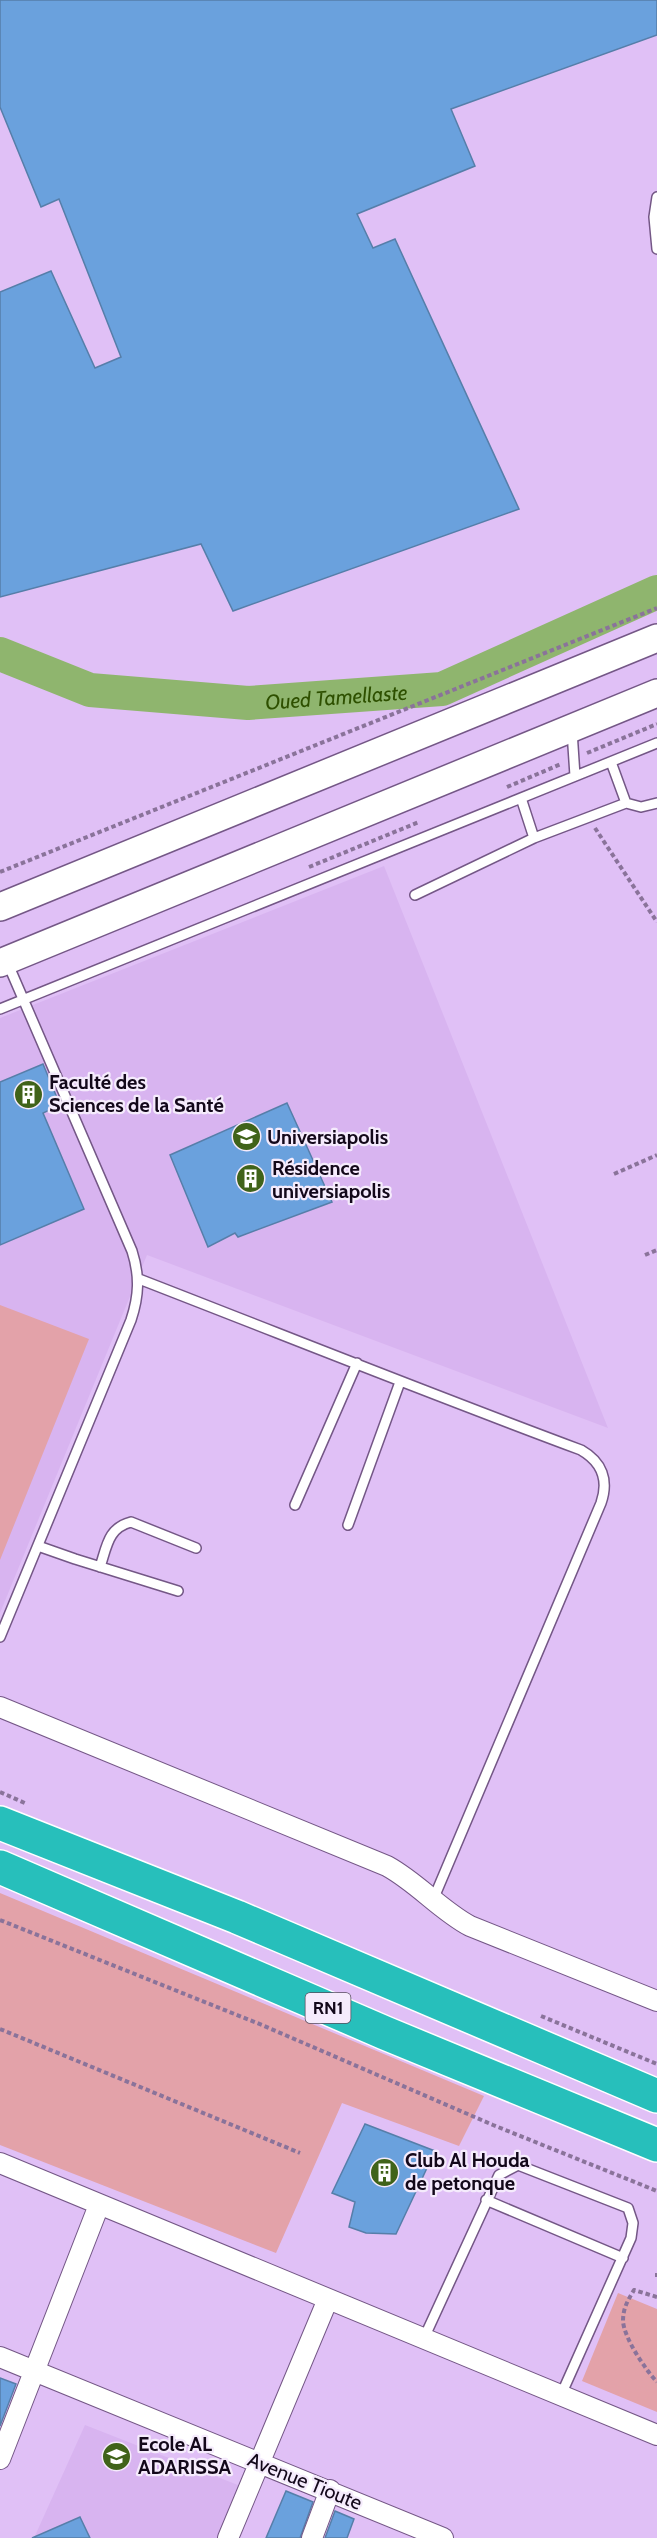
<svg xmlns="http://www.w3.org/2000/svg" width="657" height="2538" viewBox="0 0 657 2538" font-family="Cabin,sans-serif">
<style>
.built{fill:#d8b4f0}
.green{fill:#e3a2a9}
.lines{fill:none;stroke-linecap:round;stroke-linejoin:round}
.river{stroke:#8fb56e;stroke-width:34}
.building{fill:#6aa1dd;stroke:#567ea9;stroke-width:1.5}
.lane-casing{stroke:#745786;stroke-width:12}
.street-casing{stroke:#745786;stroke-width:22}
.secondary-casing{stroke:#745786;stroke-width:30}
.highway-casing{stroke:#fff;stroke-width:36}
.path{stroke:#8a739a;stroke-width:4;stroke-dasharray:4.5 3;stroke-linecap:butt}
.lane{stroke:#fff;stroke-width:9}
.street{stroke:#fff;stroke-width:20}
.secondary{stroke:#fff;stroke-width:27}
.highway{stroke:#27bfbb;stroke-width:33}
.labels{text-anchor:middle;dominant-baseline:central;stroke-width:4.5;stroke-linejoin:round;paint-order:stroke}
.shield{fill:#f5ebfc;stroke:#574c5e;stroke-width:1.5}
.shield-label{font-size:18px;font-weight:bold;fill:#13081a}
.poi-label{font-size:20px;font-weight:bold;fill:#13081a;stroke:#f5ebfc;text-anchor:start}
.street-label{font-size:20px;fill:#13081a;stroke:#f5ebfc}
.water-label{font-size:21px;font-style:italic;fill:#2e5000;stroke:#f5ebfc}
</style>
<rect width="100%" height="100%" fill="#e0c0f6"/>
<!-- built -->
<path class="built" d="M384,866L608,1428L147,1255L0,1613V1018Z
M85,2425L243,2487L220,2538H34Z"/>
<!-- green -->
<path class="green" d="M0,1305L89,1339L0,1560Z
M0,1893L484,2096L459,2146L342,2103L276,2253L0,2145Z
M618,2293L657,2309V2412L582,2381Z"/>
<g class="lines">
<!-- river -->
<path class="river" id="s1" d="M0,654L90,690L248,703L442,689L657,592"/>
</g>
<!-- building -->
<path class="building" d="M0,0H657V35L451,109L475,166L357,214L373,248L395,239L519,509L233,611L201,544L0,597V292L51,271L95,368L121,357L59,199L41,207L0,107Z
M43,1064L60,1105L43,1113L84,1209L0,1245V1082Z
M287,1103L332,1202L238,1237L235,1233L208,1247L170,1155Z
M365,2124L435,2151L396,2234L366,2233L349,2227L355,2202L332,2193Z
M0,2378L16,2384L0,2426Z
M286,2491L313,2502L300,2538H266Z
M335,2511L354,2519L347,2538H325Z
M80,2517L90,2538H32Z"/>
<g class="lines">
<defs>
<path id="lane" d="M657,197L654,217L657,249
M572,731L575,776
M611,762L626,803
M521,798L534,838L626,803L641,807L657,803
M415,895L534,838
M0,1009L657,743
M139,1279C286,1336 433,1395 581,1450C602,1462 609,1480 601,1503L433,1900
M295,1505L357,1363
M348,1525L400,1382
M38,1546L75,1559L178,1591
M100,1567C107,1546 108,1528 131,1522L196,1548
M0,1637L131,1320C139,1296 140,1276 132,1251L8,964
M486,2200L623,2258
M424,2338L499,2175L518,2165L628,2208L633,2223L631,2238L561,2395"/>
<path id="street" d="M0,1707L387,1866C418,1883 440,1910 470,1926L657,2001
M0,2163L657,2435
M0,2357L443,2538
M0,2459L99,2205
M228,2538L328,2299
M312,2538L330,2490"/>
<path id="secondary" d="M0,907L657,638
M0,963L657,693"/>
<path id="highway" d="M0,1823L237,1917L657,2096
M0,1867L385,2033L657,2145"/>
</defs>
<!-- lane casing -->
<use href="#lane" class="lane-casing"/>
<!-- street casing -->
<use href="#street" class="street-casing"/>
<!-- secondary casing -->
<use href="#secondary" class="secondary-casing"/>
<!-- highway casing -->
<use href="#highway" class="highway-casing"/>
<!-- path -->
<path class="path" d="M587,753L657,724
M507,787L561,764
M595,828L657,922
M309,867L419,822
M0,872L657,608
M614,1174L657,1155
M645,1255L657,1250
M0,1792L27,1804
M0,1920L262,2025L493,2125L657,2191
M541,2016L657,2064
M0,2029L300,2153
M657,2273V2277
M657,2297L634,2290C628,2300 623,2308 623,2321C624,2338 645,2369 657,2382"/>
<!-- lane -->
<use href="#lane" class="lane"/>
<!-- street -->
<use href="#street" class="street"/>
<!-- secondary -->
<use href="#secondary" class="secondary"/>
<!-- highway -->
<use href="#highway" class="highway"/>
</g>
<!-- icons -->
<defs>
<symbol id="building-disc" viewBox="-11 -11 22 22"><circle r="9.5" fill="#40631a" stroke="#f5ebfc"/><path d="M-4-6H4V6H1V3H-1V6H-4ZM-2.5-4.3h1.7v1.8h-1.7ZM.8-4.3h1.7v1.8H.8ZM-2.5-1h1.7V.8h-1.7ZM.8-1h1.7V.8H.8Z" fill="#fff"/></symbol>
<symbol id="university-disc" viewBox="-11 -11 22 22"><circle r="9.5" fill="#40631a" stroke="#f5ebfc"/><path d="M0-5L7-2L0 1L-7-2ZM-4 1L0 2.5L4 1V4Q0 6-4 4Z" fill="#fff"/></symbol>
<symbol id="school-disc" viewBox="-11 -11 22 22"><circle r="9.5" fill="#40631a" stroke="#f5ebfc"/><path d="M0-5L7-2L0 1L-7-2ZM-4 1L0 2.5L4 1V4Q0 6-4 4Z" fill="#fff"/></symbol>
</defs>
<g fill-rule="evenodd">
<use href="#building-disc" x="12" y="1078" width="33" height="33"/>
<use href="#university-disc" x="230" y="1120" width="33" height="33"/>
<use href="#building-disc" x="234" y="1162" width="33" height="33"/>
<use href="#building-disc" x="368" y="2156" width="33" height="33"/>
<use href="#school-disc" x="100" y="2440" width="33" height="33"/>
</g>
<g class="labels">
<!-- shield labels -->
<rect class="shield" x="305.5" y="1993" width="45" height="30" rx="4.5"/>
<g class="shield-label">
<text x="328" y="2008">RN1</text>
</g>
<!-- poi labels -->
<g class="poi-label">
<text x="49" y="1082">Faculté des<tspan x="49" dy="23">Sciences de la Santé</tspan></text>
<text x="267" y="1137">Universiapolis</text>
<text x="272" y="1168">Résidence<tspan x="272" dy="23">universiapolis</tspan></text>
<text x="405" y="2160">Club Al Houda<tspan x="405" dy="23">de petonque</tspan></text>
<text x="138" y="2444">Ecole AL<tspan x="138" dy="23">ADARISSA</tspan></text>
</g>
<!-- street labels -->
<g class="street-label">
<text transform="translate(305 2481) rotate(22)">Avenue Tioute</text>
</g>
<!-- water labels -->
<g class="water-label">
<text stroke="none"><textPath href="#s1" startOffset="344">Oued Tamellaste</textPath></text>
</g>
</g>
</svg>
